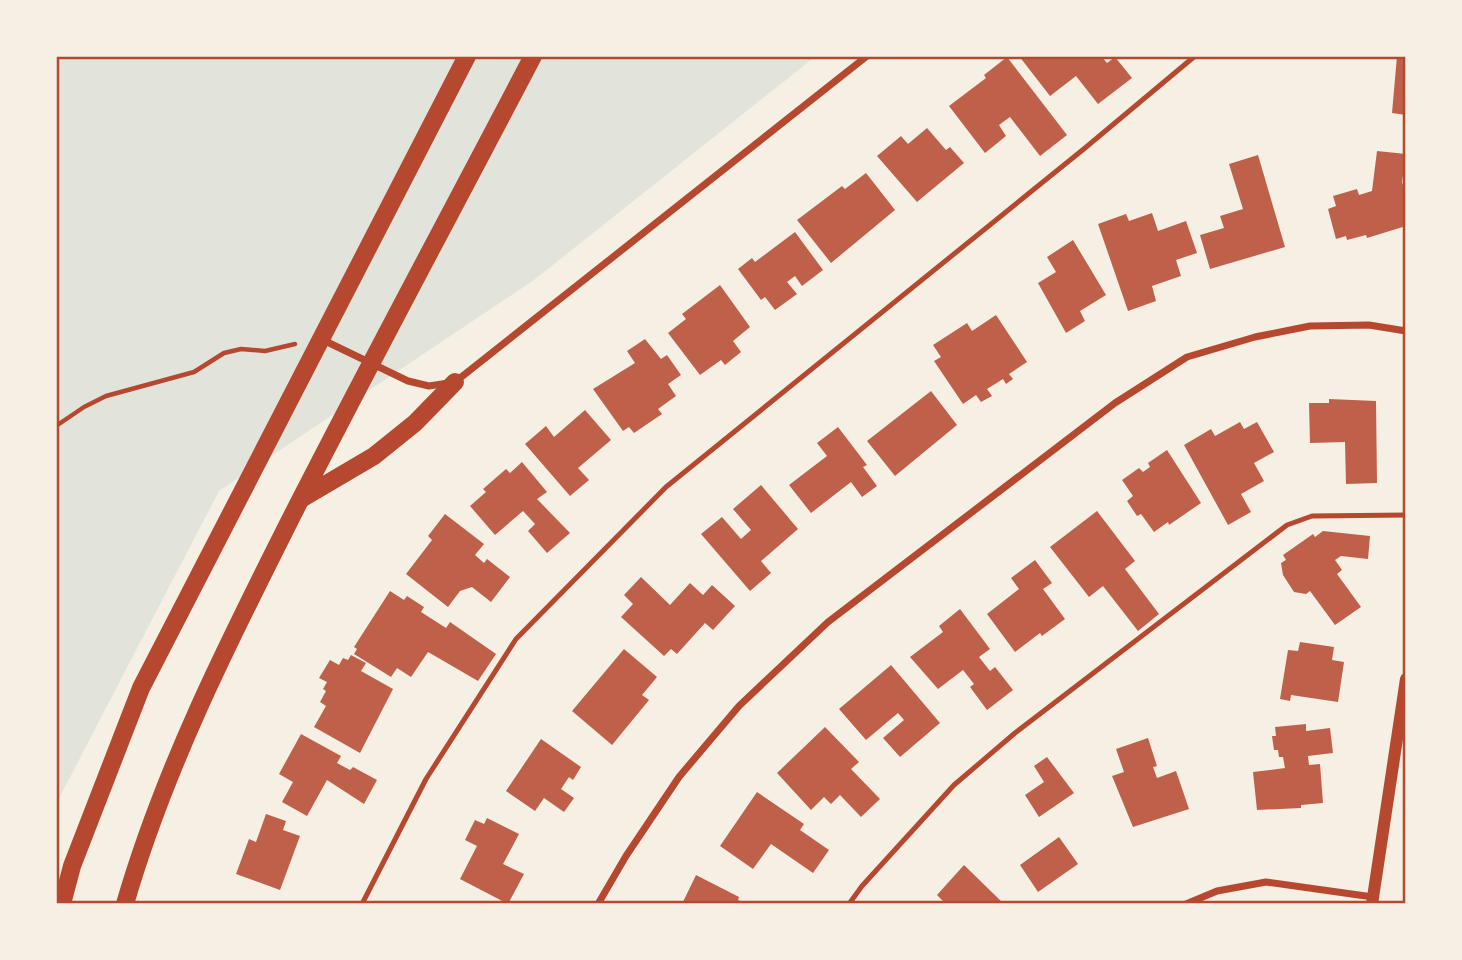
<svg xmlns="http://www.w3.org/2000/svg" width="1462" height="960" viewBox="0 0 1462 960" font-family="Rubik,sans-serif">
<style>
.green{fill:#e2e4dc}
.building{fill:#bf614a}
.lines{fill:none;stroke-linecap:round;stroke-linejoin:round}
.path{stroke:#b5482f;stroke-width:4.5}
.service{stroke:#b5482f;stroke-width:5}
.minor{stroke:#b5482f;stroke-width:7}
.tertiary{stroke:#b5482f;stroke-width:12}
.primary{stroke:#b5482f;stroke-width:18}
.neatline{fill:none;stroke:#b5482f;stroke-width:2.5}
</style>
<rect width="100%" height="100%" fill="#f6efe4"/>
<!-- green -->
<path class="green" d="M56,56H816L534,280L219,491L56,804Z"/>
<!-- building -->
<path class="building" d="M1019,56H1101L1107,63L1115,57L1132,78L1098,104L1076,76L1050,96Z
M1397,56H1406V115L1392,113Z
M1007,57L1067,135L1040,156L1010,117L999,125L1006,136L985,153L949,106L986,78L984,75Z
M927,128L946,150L950,147L964,163L917,202L877,156L901,136L908,144Z
M1377,151L1406,154L1402,182L1406,195V226L1367,238L1366,235L1347,240L1346,236L1336,239L1328,209L1336,206L1333,196L1357,189L1359,195L1372,191Z
M1258,155L1285,247L1210,269L1200,235L1224,228L1220,216L1243,209L1229,164Z
M866,173L895,210L831,263L797,220L842,186L845,189Z
M1152,213L1158,231L1186,221L1197,253L1176,260L1181,276L1152,286L1156,301L1128,311L1098,224L1126,214L1129,221Z
M795,232L823,270L802,286L795,276L787,282L797,294L775,310L765,297L761,300L738,269L752,258L755,262Z
M1073,240L1106,295L1080,311L1085,321L1066,333L1038,283L1056,272L1047,257Z
M720,285L750,327L733,341L741,352L725,365L721,360L700,375L668,333L686,319L682,314Z
M996,315L1027,362L1009,374L1013,379L1006,384L1003,379L987,389L992,396L981,402L976,395L963,404L934,361L941,357L933,345L967,323L972,331Z
M645,339L661,359L667,355L681,375L668,384L676,396L658,409L662,414L634,433L629,427L623,431L593,389L635,363L627,351Z
M931,391L957,425L895,476L867,441Z
M1329,399L1376,401L1377,483L1346,484L1345,442L1310,443L1309,403H1329Z
M585,410L611,440L578,468L589,480L570,496L525,444L546,426L554,437Z
M1240,422L1244,429L1257,422L1274,452L1254,463L1264,481L1241,494L1251,512L1228,525L1184,445L1211,429L1215,436Z
M838,427L867,465L863,467L877,486L862,497L851,482L811,513L789,485L827,456L817,443Z
M1167,450L1201,503L1169,525L1168,522L1154,532L1141,514L1137,516L1127,501L1133,496L1122,480L1139,468L1143,472L1150,467L1148,463Z
M522,462L547,492L537,499L570,533L547,553L528,531L535,524L523,511L495,535L470,506L486,492L483,489L506,469L510,473Z
M761,485L798,529L761,561L771,573L750,591L701,534L722,517L741,539L751,530L733,509Z
M1097,511L1135,561L1125,569L1159,614L1138,631L1103,586L1089,597L1050,547Z
M445,514L484,544L475,555L484,563L487,559L510,577L491,602L472,587L460,591L448,607L406,574L432,540L428,536Z
M1323,531L1370,536L1368,559L1341,556L1335,560L1342,570L1337,574L1361,607L1335,625L1310,591L1306,594L1294,592L1283,575L1281,563L1286,560L1283,555L1313,534L1315,537Z
M1035,560L1052,583L1043,589L1065,619L1042,636L1040,633L1015,652L987,614L1019,589L1011,578Z
M641,577L670,605L690,583L703,595L712,585L735,606L713,630L705,623L677,654L671,649L664,656L621,617L633,604L624,595Z
M390,591L404,600L407,596L424,607L421,612L446,628L450,622L496,654L478,681L428,652L411,677L397,668L391,677L354,654L357,649L354,647Z
M960,609L990,649L979,657L990,671L995,667L1013,690L987,710L970,687L974,684L963,670L938,689L910,657L943,632L939,626Z
M1300,642L1334,647L1332,660L1344,662L1338,702L1291,695L1290,701L1280,699L1288,650L1298,651Z
M624,649L657,677L642,695L649,700L612,745L572,711Z
M351,655L366,663L361,671L393,689L360,753L314,727L326,706L320,702L326,691L323,689L327,682L319,678L330,660L339,665L343,658L348,660Z
M891,665L940,723L900,757L883,738L904,720L898,713L866,740L839,709Z
M1306,724V731L1330,728L1333,753L1308,756L1309,765L1320,764L1323,803L1301,805V808L1257,810L1253,772L1285,768L1283,757H1279L1278,750H1274L1272,736H1276L1275,727Z
M825,727L859,762L851,769L880,799L861,817L840,795L831,804L824,797L811,810L777,773Z
M301,734L341,756L337,763L350,770L353,767L377,780L364,804L327,780L307,816L282,802L293,782L279,774Z
M1148,738L1157,766L1153,767L1157,778L1176,771L1189,809L1133,827L1112,776L1124,772L1116,749Z
M541,739L581,767L573,780L569,777L561,789L574,798L564,812L544,798L535,811L506,791Z
M1047,757L1074,793L1039,817L1025,795L1044,782L1034,766Z
M757,792L804,824L800,830L829,850L813,873L771,844L753,869L720,846Z
M266,814L286,821L283,830L300,836L280,890L236,874L249,839L256,842Z
M487,818L519,834L503,864L524,874L508,904L460,879L477,846L465,840L475,820L484,824Z
M1059,837L1078,864L1038,892L1020,865Z
M964,865L1004,904H946L937,895Z
M696,875L739,897L738,900L747,904H682Z"/>
<g class="lines">
<!-- path -->
<path class="path" d="M56,426L84,407L106,396L194,372L224,353L241,349L265,351L295,344"/>
<!-- service -->
<path class="service" d="M362,904L426,779L516,639L666,487L1085,148L1195,56
M849,904L862,886L954,785L1015,733L1287,525L1312,516L1406,515"/>
<!-- minor -->
<path class="minor" d="M321,339L408,381L429,386L455,382L867,56
M598,904L626,856L679,777L739,706L828,622L1115,403L1187,357L1255,337L1310,326L1369,325L1406,331
M1186,904L1217,891L1266,882L1373,897"/>
<!-- tertiary -->
<path class="tertiary" d="M1372,904L1406,679"/>
<!-- primary -->
<path class="primary" d="M301,499L374,456L415,423L455,382
M62,904L72,866L141,688L467,56
M125,904C164,769 229,641 292,516C371,361 453,209 533,56"/>
</g>
<!-- border -->
<rect width="1462" height="960" fill="none" stroke="#f6efe4" stroke-width="116"/>
<rect x="58" y="58" width="1346" height="844" class="neatline"/>
</svg>
